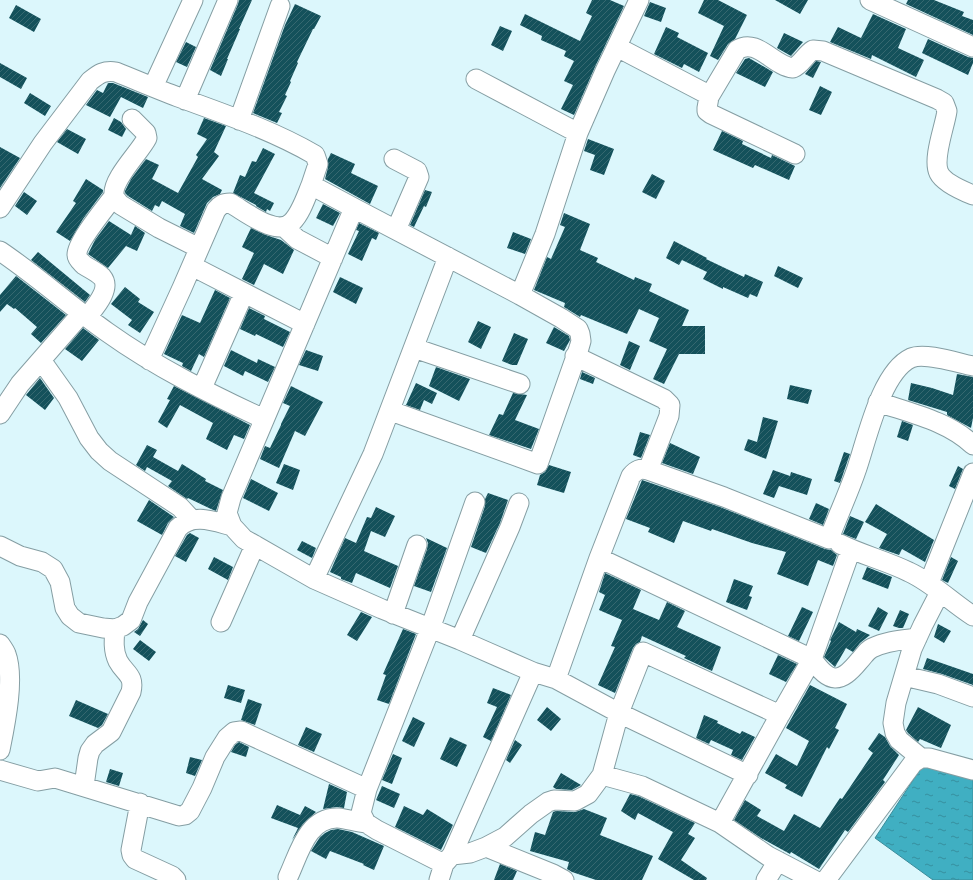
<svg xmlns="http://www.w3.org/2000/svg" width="973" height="880" viewBox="0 0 973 880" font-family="'PT Serif',serif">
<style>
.water{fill:url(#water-ripples);stroke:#3a8b99}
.building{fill:url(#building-hatch)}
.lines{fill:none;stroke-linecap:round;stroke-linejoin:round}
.minor-casing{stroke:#859ea3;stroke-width:21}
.minor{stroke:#fff;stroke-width:19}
</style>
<defs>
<pattern id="water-ripples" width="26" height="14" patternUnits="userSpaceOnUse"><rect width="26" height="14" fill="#40afc2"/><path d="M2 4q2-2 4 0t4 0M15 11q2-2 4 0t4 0" fill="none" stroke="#368f9f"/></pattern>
<pattern id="building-hatch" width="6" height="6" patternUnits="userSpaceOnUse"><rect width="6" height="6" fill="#14515b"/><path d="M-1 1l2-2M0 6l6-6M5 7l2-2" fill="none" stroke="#366870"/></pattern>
</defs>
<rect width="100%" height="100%" fill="#dcf7fc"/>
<!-- water -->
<path class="water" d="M927,759L973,775V880H933L875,838Z"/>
<!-- building -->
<path class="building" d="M239,0H252L239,29H240L227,59H228L221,76L210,70L238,4Z
M592,0H610L624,6L595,67L574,115L561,109L573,85L564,81L574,61L564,56L566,51L541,40L542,36L520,25L525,14L580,41L592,16L586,13Z
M704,0H718L747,15L735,39L728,44L718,60L710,56L724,26L698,13Z
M775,0H808L800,14Z
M908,0H934L964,12L962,16L973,20V35L906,4Z
M650,2L666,8L661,22L644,16Z
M295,4L321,16L314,29H313L297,62L298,63L290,81L291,82L285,95L287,96L279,112L282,113L277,123L253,113L285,25Z
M16,5L41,19L34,32L9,18Z
M873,14L906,29L898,48L924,60L916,77L872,55L871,59L830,42L838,27L861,38Z
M500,26L512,31L503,51L491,45Z
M666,27L679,33L677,37L708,53L699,72L684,64L682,68L654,54Z
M784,33L803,42L791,56L777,48Z
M928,39L968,57L973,58V63L968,75L922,53Z
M186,42L196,47L187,67L176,62Z
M749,58L773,72L765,87L736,73L745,59Z
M816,61L821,62L813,78L805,74Z
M0,63L27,78L21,89L0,77Z
M108,83H113L148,97L143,108L121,97L110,117L86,105L97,90L103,93Z
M820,86L832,92L821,115L809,110Z
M30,93L51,106L45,116L24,103Z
M114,118L121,122L126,129L122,137L108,130Z
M204,118L226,126L214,152L219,156L202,179L222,190L220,194L213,197L207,203L194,233L180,226L185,214L162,201L159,207L155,205L152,211L128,196L125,193V191L131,179L146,159L159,165L152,179L178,193L198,157L196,155L207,139L197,134Z
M67,129L86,139L78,154L57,142Z
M722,131L743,141L742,144L771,158L772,155L795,166L789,180L755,165L753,168L713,150Z
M588,139L614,149L604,175L590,170L595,155L584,151Z
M0,147L20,158L0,188Z
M263,148L275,154L254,193L274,203L270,211L267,209L266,212L256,206V205L233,193L240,175L245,177L252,161L256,162Z
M331,153L355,164L351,173L378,186L370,204L325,179L328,167V159Z
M652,174L665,181L656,199L642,192Z
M86,179L103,190V192L83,219L70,241L56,232L76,203L73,201Z
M425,190L432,192L426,207L424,206L414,227L410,225Z
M24,192L37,201L27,215L15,206Z
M323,204L340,213L333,226L316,218Z
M564,213L590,224L580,250L598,258L596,262L634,280L635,277L652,284L649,291L689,310L682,326H705V354H679L664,384L653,379L667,349L649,341L659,318L639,309L627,334L581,315L580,317L564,307L565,303L534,290L547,257L551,259L565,227L560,225Z
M109,221L131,235L135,226L145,233L137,251L126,246L108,268L88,254L95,240Z
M359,223L379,233L376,240L372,238L362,261L348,254L359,231L356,230Z
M251,228L266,235L281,240L294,250L283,274L264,264L254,285L242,279L254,253L242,247Z
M513,232L531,239L525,254L507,248Z
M674,241L707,258L706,259L729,270L744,277L745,274L763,282L757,297L750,294L748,298L723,287V289L703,279L707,272L682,260L679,265L666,258Z
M38,252L90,295L85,302L31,260Z
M778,266L803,278L798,288L774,276Z
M16,276L66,315L41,343L31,334L37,327L15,308L14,309L7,304L0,312V295Z
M340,277L363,288L356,304L333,292Z
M125,287L140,299L138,302L154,312L140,333L128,325L132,320L111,304Z
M215,290L230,298L204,357L199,354L191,371L182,366L183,363L164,354L182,315L200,323Z
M249,308L265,316L264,319L290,332L283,347L256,334L255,336L240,329Z
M478,321L491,327L481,349L468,342Z
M554,327L569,336L570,340L564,351L546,343Z
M83,328L99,340L82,361L65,349Z
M514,333L528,339L517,365H512L502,361Z
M629,341L640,346L630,370L620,365Z
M231,350L257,363L258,359L275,367L268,382L245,371L243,376L224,366Z
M306,350L323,356L318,371L299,365Z
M436,367L470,379L459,401L429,386Z
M582,372L595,378L593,384L580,379Z
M957,374L973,377V418L971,428L947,415V412L908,400L911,383L932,388L953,395Z
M40,378L54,398L45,410L26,395Z
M416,383L437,393L432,404L424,400L420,410L406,405Z
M790,385L812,390L808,404L787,399Z
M174,386L250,425L244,439L234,435L227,450L206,439L213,423L180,405L167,428L158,422L170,400L167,399Z
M291,386L323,402L305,436L295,431L279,468L260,459L265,446L270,448L281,425V424L290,406L283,403Z
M513,393L527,395L515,420L539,429L531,449L489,435L499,414L503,415Z
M763,417L778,421L766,459L744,450L748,439L757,442Z
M902,421L913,425L908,441L897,437Z
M640,432L650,435L641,458L633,455Z
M670,443L700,457L693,474L662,463Z
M147,445L157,450L153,457L178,471L182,464L206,479L205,481L223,490L216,511L211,509L188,498L187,499L168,486L172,481L147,467L145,471L136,465Z
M844,452L850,454L840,483L834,481Z
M284,464L300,470L293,490L276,483Z
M549,465L571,472L564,493L537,485L540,475L545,472Z
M958,466L963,469L955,489L949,486Z
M773,470L790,476L791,472L812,479L807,495L779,486L774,498L763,494Z
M251,479L278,493L269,511L243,498Z
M642,480L720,507L825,549L831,550L837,555L833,566L818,560L808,586L777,574L786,552L752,543L712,529L711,531L683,521L674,543L648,532L650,528L626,519Z
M488,493L508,500L500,523L486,553L471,547L485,506V499Z
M149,500L174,517L168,523L162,535L137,521Z
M816,503L829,509L823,525L809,519Z
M876,504L934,540L925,562L902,549L899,555L879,548L887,534L865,522Z
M376,507L395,516L385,537L371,531L364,551L398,566L390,588L356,573L352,583L341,579V577L330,572L345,538L356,543L367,517L371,518Z
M850,516L864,522L856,539L843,534Z
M190,533L199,538L186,562L175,556L187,535Z
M426,538L447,548L431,592L414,586L427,549L428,543Z
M302,541L316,548L312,558L297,550Z
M214,557L233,567L228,580L208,569Z
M951,557L958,561L948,583L942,580Z
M867,567L892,577L888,589L862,579Z
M605,573L641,590L633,609L659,620L667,602L685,611L677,627L721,647L712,671L684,658L686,656L642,636L640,642L636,644L633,648L615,693L598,685L615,647L611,646L622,620L599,610L605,595L599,592Z
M734,579L753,586L749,596L752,597L747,610L726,602Z
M802,607L813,612L799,641L788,636Z
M878,607L888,613L879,631L868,626Z
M900,610L909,614L903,628H899L893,626Z
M361,612L372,617L357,641L347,635Z
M143,620L148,624L140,636L134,632L138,629Z
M839,622L856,632L857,629L870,635L860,643L853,652L846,648L835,667L824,657L831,641L830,640Z
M938,624L951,631L944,643L934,637Z
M403,629L416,634L389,704L377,700L386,675L383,674Z
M140,640L156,652L149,661L133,649Z
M778,655L797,664L786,682L769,674Z
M927,658L973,674V685L942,674L923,669Z
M228,685L245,690L241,703L224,698Z
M810,685L847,704L835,728L839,730L829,749L827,747L802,797L785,788L787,785L765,773L776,754L797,766L809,741L786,728Z
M493,688L511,695L491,741L483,737L497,707L487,703Z
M248,699L262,704L255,725L241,720Z
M76,700L108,714L102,725L98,728L69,716Z
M547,707L561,719L551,731L537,720Z
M918,707L951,725L941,748L920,739L918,742L908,733L906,730Z
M704,715L718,721L717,723L740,734L742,731L755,737L742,760L731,755L733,750L711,740L709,744L696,738Z
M413,717L425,723L414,747L402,741Z
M306,727L322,734L314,752L298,745Z
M879,733L885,737L890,746L899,755L883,780L885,782L848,832L845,830L819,869L791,852L790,854L761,838L734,820L745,800L761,810L757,816L784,831L794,814L820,828L840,798L842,799L873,753L868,749Z
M450,737L467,745L457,767L440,759Z
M515,740L522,745L510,763L506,760Z
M239,742L249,747L246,757L231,752L235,745Z
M393,754L402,758L392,784L382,780Z
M190,757L202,760L195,776L186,773Z
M110,769L123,773L119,786L106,782Z
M561,773L581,785L572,790L556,789L553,787Z
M329,784L347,792L344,808L337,807L323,809Z
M382,786L400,794L394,808L376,800Z
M630,794L638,796L695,823L688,834L695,838L681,860L707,878L706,880H694L658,859L673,832L638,813L635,820L621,811Z
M277,805L300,815L305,806L316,812L303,824L292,840L298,828L271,818Z
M404,806L423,815L427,809L453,825L441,850L395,827Z
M584,809L607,818L600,835L653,856L642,880H596L572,872L567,869L569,862L530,851L535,832L545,835L553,812L556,811L575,812Z
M338,829L352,832L384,846L374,870L363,865L364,864L330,851L326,859L311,851L320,837L325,833L331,830Z
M500,864L517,871L513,880H494Z"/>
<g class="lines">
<defs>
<path id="minor" d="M639,0L605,71L578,133L545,234L520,295L354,208L231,498L227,513L232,526L244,539L314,579L382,609L460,640L533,672L556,679L619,713L602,775L642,786L720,823L768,856L814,880
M870,0L973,47
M617,47L705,93L709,97L707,108V111L711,114L795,154
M476,79L578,133
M153,87L193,0
M709,97L737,50C757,37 773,66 793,68C802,64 805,55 813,50L823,51L937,99L944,103L947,111C945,126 932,159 939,173C944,183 963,191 973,195
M185,100L228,0
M132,119L146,133L147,138C140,152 112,179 114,195C115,199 118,202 121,205L159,228L199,248
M239,120L280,6
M394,159L417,171L419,177L396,230
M0,208L43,143L90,81C99,74 104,70 116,72C136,80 157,89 178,97C224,114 272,130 315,155L318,164L311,185L354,208
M284,227L297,239L333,258
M0,251C37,276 70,306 107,332C156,367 210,394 264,419
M192,266L305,324
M87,317C94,308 112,289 102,277C97,272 90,269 84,265C81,262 77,259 77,255C76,243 106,207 114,196
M414,348L520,384
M575,356L664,399L670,405L669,416L648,470
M41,360L68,398L89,438L99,451L110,461L180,507L192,520
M149,360L182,288L216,210C220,205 223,203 230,203C245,211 277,238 292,222C301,213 306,197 311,185
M202,388L244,293
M878,402C910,413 948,421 973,445
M391,411L538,464L579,348L581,341L580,334L578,329L561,318L520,295
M0,414L20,384L82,313
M840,544C862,555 887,561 909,572C933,583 951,602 973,616
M0,546L20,556L42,562L53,569L60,582L65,608L70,616L79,623L103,628L115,629L123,626L131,620L138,602L178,528C193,513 213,521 232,526
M599,558L812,659C830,684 840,684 859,661C864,656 866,651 872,648C886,641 902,640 917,638
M314,579L373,454L448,257
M929,583L973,473
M393,614L417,545
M221,622L255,545
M460,640L510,527L519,503
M0,644C2,647 5,651 6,654C15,678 5,725 0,750
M904,676L938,684L973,697
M556,679L599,558L631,476C636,470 640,468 648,470L724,497L829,539C838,515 849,492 857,468C867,439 881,372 911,358C925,352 958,363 973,366
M780,715L812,659L851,549
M921,758L899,740L895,733L893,723L896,703L912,649L923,625L940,592
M0,770L38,781L55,778L179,816L185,815L190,811L202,788L215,757L227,738L234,732L241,731L367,789
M84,786L88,758L90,751L95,744L111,732L131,692C135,675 125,674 118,661C113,651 114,640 115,629
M140,803L131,850L132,855L135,859L172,876L176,880
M720,823L780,715L643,652L619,713L748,775
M486,847L553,874L564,880
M452,855L533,672
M444,864L377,830L366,823L361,813L367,789L430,629L475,502
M288,877C299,854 307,817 338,818C347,819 357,822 366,823
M439,880L444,864L452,855L470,853L486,847L505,837L531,814L548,802L554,800L575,801L588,794L602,775
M766,880L778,861
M826,880L913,763L921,758H929L973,770"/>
</defs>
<!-- minor casing -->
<use href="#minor" class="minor-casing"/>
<!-- minor -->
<use href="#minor" class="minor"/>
</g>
</svg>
